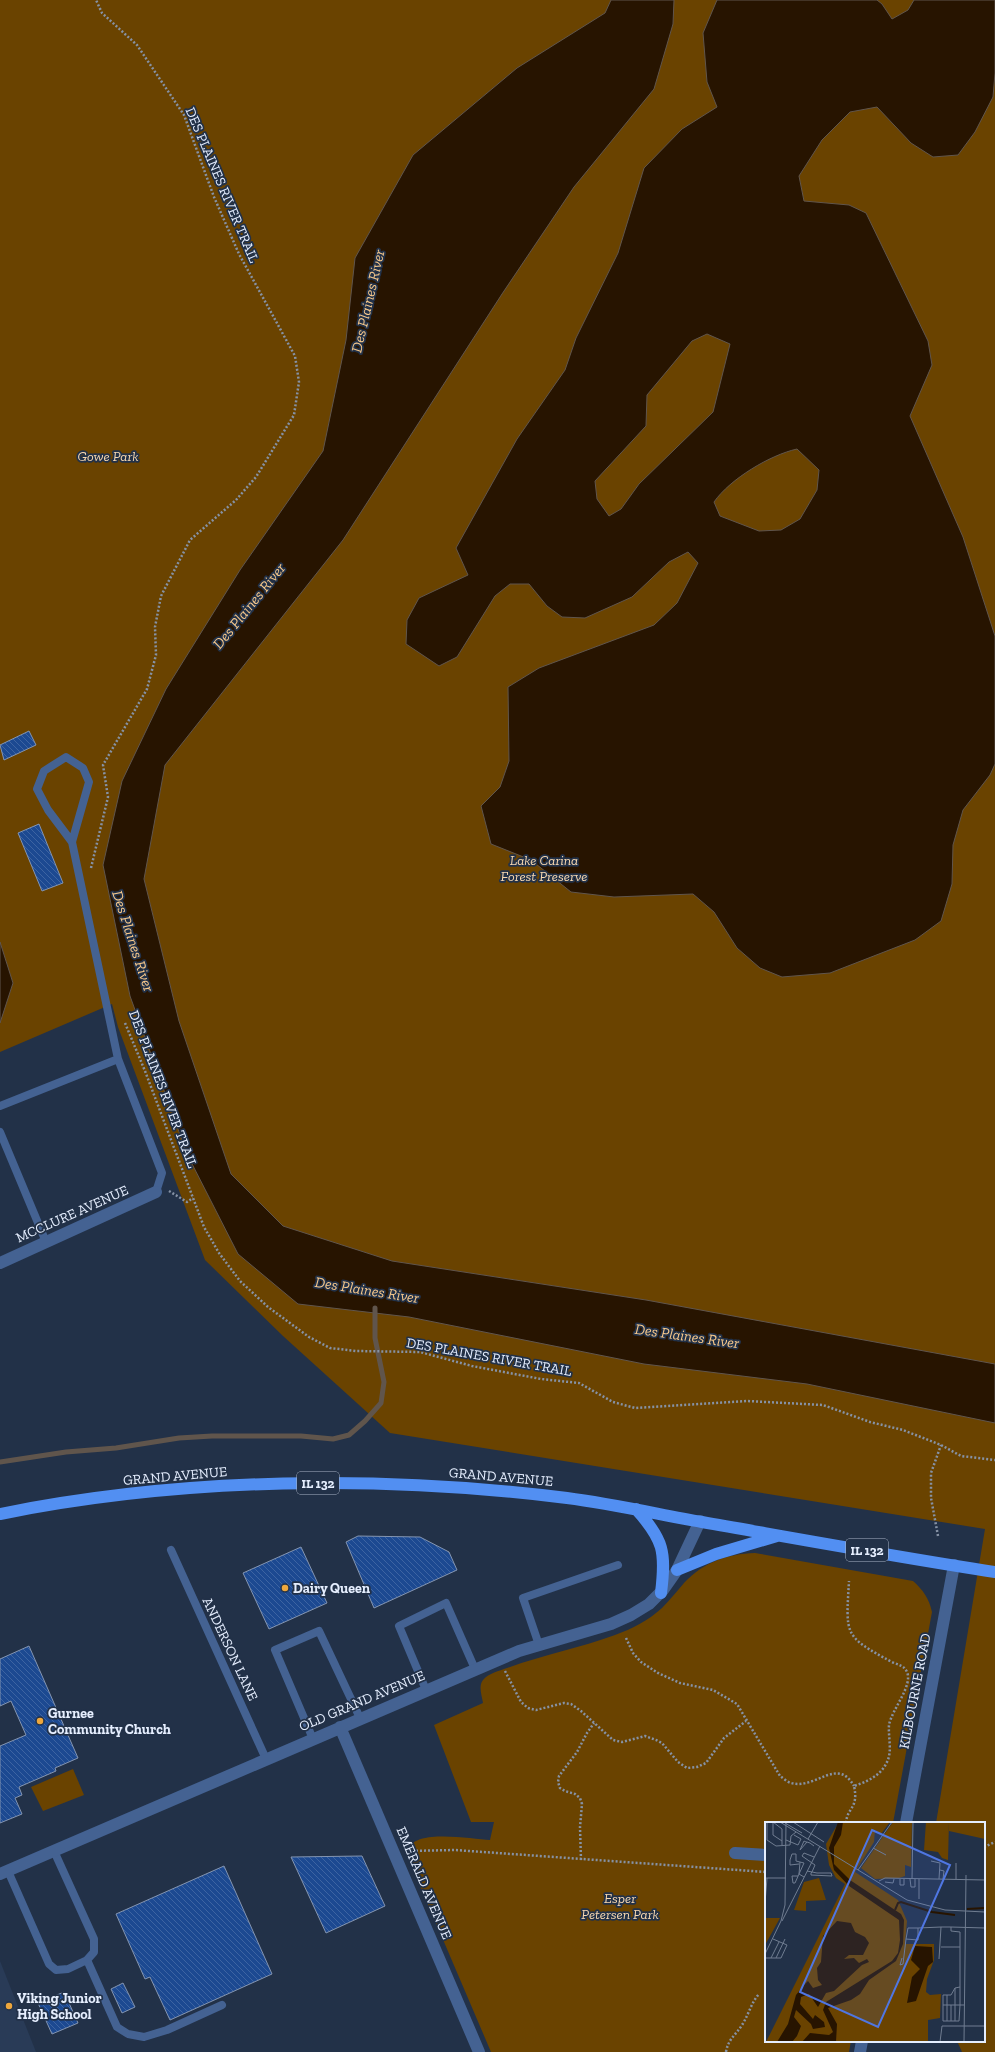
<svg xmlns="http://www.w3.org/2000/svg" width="995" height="2052" viewBox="0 0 995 2052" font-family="'Zilla Slab',serif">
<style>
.built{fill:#293b57}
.green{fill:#6a4300}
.water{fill:#271400;stroke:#60554c;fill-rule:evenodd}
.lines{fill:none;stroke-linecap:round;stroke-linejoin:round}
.stream{stroke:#60554c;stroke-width:5}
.building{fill:url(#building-back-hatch);stroke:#8495b1}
.path{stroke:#8692a5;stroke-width:2.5;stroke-dasharray:2 2;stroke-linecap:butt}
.lane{stroke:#446292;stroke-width:8}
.street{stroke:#446292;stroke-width:12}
.primary{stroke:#528ff2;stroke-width:12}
.poi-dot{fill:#eea73d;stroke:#223148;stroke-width:1.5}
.labels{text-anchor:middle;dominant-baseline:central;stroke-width:3.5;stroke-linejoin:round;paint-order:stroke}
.shield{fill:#223148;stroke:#aab5c7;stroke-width:1}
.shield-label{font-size:13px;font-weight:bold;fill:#e5eefe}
.street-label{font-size:14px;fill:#e5eefe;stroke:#223148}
.park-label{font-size:14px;font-style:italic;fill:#f9d9b0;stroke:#223148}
.poi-label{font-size:14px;font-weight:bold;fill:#e5eefe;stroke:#223148;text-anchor:start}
.water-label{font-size:15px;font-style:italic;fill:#f8c98b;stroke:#223148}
.inset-river{fill:none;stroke:#271400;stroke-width:2}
.inset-road{fill:none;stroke:#707d91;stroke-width:1}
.view{fill:#4f76e2;fill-opacity:0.15;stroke:#4f76e2;stroke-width:2}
.inset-edge{fill:none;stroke:#e5eefe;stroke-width:2}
</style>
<defs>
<pattern id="building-back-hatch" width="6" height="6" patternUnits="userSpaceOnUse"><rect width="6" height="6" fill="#1c4991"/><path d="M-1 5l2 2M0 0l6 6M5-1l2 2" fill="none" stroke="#3d64a2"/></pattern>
</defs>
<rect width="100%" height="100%" fill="#223148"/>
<!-- built -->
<path class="built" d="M0,1961L36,2052H0Z"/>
<!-- green -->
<path class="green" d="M0,0H995V2052H962L957,2041H984V1823H936L985,1529L390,1433L283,1336L205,1260L118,1027L112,1004L0,1052Z
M755,1553L913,1581C923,1590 929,1598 932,1612L893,1823H766V2041H851L849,2052H491L409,1860C408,1857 407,1851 409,1848C417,1829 472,1839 490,1840L494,1822H471L434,1725L483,1703C482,1696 478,1686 483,1680C489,1673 499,1671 507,1668C543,1655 580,1648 615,1635C632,1629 649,1620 662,1608C670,1600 677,1591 684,1583C704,1562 727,1554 755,1553Z
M73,1769L84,1795L43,1811L31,1787Z"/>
<!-- water -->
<path class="water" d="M611,0H674L673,24L654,89L574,187L502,294L343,540L165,765L144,879L179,1021L231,1174L283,1226L392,1261L646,1300L995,1364V1423L807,1384L644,1364L409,1317L298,1304L238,1254L187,1154L130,996L103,865L122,781L166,689L240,570L323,451L346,340L355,258L413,155L517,68L605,13Z
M717,0H877L882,4L892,19L908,10L914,0H995V73L993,97L975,132L958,155L933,157L911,143L877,107L850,112L822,140L799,176L804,201L849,205L866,213L928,341L932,365L910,416L963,537L995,636V764L990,775L963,810L953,845L952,884L941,921L915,940L830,973L782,977L760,968L737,948L714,912L693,894L614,897L571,892L531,860L491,844L481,806L500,787L509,761L508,687L539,668L654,625L677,603L698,563L688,552L669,562L632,597L585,618L562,617L547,606L529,584H510L495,596L457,657L439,666L406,644L407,620L419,598L468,575L456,548L517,439L565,370L576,338L618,253L644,168L682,129L717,107L707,82L703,33ZM707,334L730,344L713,412L639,484L621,509L609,516L597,499L595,481L646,426L647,395L692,341ZM797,449L819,470L817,490L800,519L781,530L759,531L720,516L714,502C730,479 770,455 797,449Z
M0,942L13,983L0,1023Z"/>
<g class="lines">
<!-- stream -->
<path class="stream" d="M0,1462L66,1452L116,1448L179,1438L212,1436H301L333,1439L349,1435L365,1421L381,1403L384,1382L375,1338V1308"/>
</g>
<!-- building -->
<path class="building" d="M29,731L36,745L4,760L0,745Z
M39,824L63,883L42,891L18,833Z
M358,1536L420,1537L449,1552L457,1570L374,1608L346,1542Z
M301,1547L327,1603L269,1629L243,1573Z
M29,1646L78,1758L55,1768L56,1771L19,1787L22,1795L15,1798L22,1814L0,1823V1746L26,1735L11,1701L0,1706V1659Z
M362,1856L385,1906L326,1933L291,1857Z
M224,1866L272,1974L170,2020L150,1977L145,1979L116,1914Z
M123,1983L135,2007L122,2013L111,1989Z
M64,1992L78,2023L52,2034L38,2003Z"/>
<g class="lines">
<!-- path -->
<path class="path" d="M91,868L108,797L103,765L147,689L156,655L155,627L161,596L190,540L236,500L256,477L294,415L299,382L295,356L239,254L214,197L184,115L137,45L102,13L96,0
M125,1023L145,1071L204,1227L219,1253L240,1281L268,1307L309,1337L330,1348L356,1351L420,1352L472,1366L541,1379L579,1383L613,1402L635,1408L747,1401L823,1405L870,1422L903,1430L941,1445L961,1456L995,1460
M169,1191L187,1202L193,1198
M938,1536L931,1498V1473L941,1445
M626,1638L633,1653L641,1662L658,1673L680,1683L713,1690L737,1704L780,1776C783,1778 787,1782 791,1783C816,1790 837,1756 854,1786
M505,1671L521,1702L528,1708L536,1710L564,1703L571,1704L581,1711L613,1740L622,1742L645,1736L656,1740L662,1743L678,1762L687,1768L697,1767L706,1763L724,1738L746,1721
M846,1823C847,1807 859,1809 854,1786C866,1782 880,1776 886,1764C893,1752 888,1738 889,1725C892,1709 913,1686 907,1672C904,1665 898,1665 892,1662C843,1636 846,1635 849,1581
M984,1847L995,1842
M408,1851L455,1850L766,1872
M581,1860L580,1827L582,1804L580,1798L575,1794L565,1791L560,1788L558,1782L559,1776L577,1752L587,1733L594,1723
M726,2052C728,2039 736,2035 742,2025C749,2014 751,2003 759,1994"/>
<!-- lane -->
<path class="lane" d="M72,842L89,782L83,768L66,757L44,771L37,789L48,810L72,842L118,1059
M0,1106L118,1059L162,1173L156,1192
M0,1132L46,1242
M171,1550L266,1759
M539,1645L523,1598L618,1565
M426,1690L399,1626L446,1603L475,1669
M313,1739L275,1650L319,1631L360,1718
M54,1851L94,1939V1952L87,1960L117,2027L128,2034L144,2037L167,2030L222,2005
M8,1871L49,1964L56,1970L68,1969L87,1960"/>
<!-- street -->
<path class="street" d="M0,1263L156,1192
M340,1727L479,2052
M906,1823L954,1565
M735,1853L766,1855
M0,1874L519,1651L611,1624L631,1615L649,1604L663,1590L677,1570L700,1521
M860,2052L862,2041"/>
<!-- primary -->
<path class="primary" d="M636,1509C664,1540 666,1552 661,1593
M0,1514C183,1477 383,1475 567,1498C613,1504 657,1514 702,1522C799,1539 897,1557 995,1572
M677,1570L716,1554L777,1536"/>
</g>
<!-- markers -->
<g class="poi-dot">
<circle cx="285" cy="1588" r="4"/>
<circle cx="40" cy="1721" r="4"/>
<circle cx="9" cy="2006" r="4"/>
</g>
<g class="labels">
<!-- shield labels -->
<g class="shield">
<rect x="297" y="1472" width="42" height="22" rx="3"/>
<rect x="846" y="1539" width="42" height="22" rx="3"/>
</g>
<g class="shield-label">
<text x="318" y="1483">IL 132</text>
<text x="867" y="1550">IL 132</text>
</g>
<!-- street labels -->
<g class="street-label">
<text transform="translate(222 185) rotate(67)">DES PLAINES RIVER TRAIL</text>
<text transform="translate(163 1089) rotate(69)">DES PLAINES RIVER TRAIL</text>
<text transform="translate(72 1214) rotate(-24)">MCCLURE AVENUE</text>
<text transform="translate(489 1357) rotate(10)">DES PLAINES RIVER TRAIL</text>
<text transform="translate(175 1476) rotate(-5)">GRAND AVENUE</text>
<text transform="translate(501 1477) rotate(5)">GRAND AVENUE</text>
<text transform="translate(230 1649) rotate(65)">ANDERSON LANE</text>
<text transform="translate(915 1691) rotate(-79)">KILBOURNE ROAD</text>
<text transform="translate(362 1701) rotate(-23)">OLD GRAND AVENUE</text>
<text transform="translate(424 1883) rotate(67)">EMERALD AVENUE</text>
</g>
<!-- park labels -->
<g class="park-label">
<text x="108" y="456">Gowe Park</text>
<text x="544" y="860">Lake Carina<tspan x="544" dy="16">Forest Preserve</tspan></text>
<text x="620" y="1898">Esper<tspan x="620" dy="16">Petersen Park</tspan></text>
</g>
<!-- poi labels -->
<g class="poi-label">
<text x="293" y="1588">Dairy Queen</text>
<text x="48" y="1713">Gurnee<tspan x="48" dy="16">Community Church</tspan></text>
<text x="17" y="1998">Viking Junior<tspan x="17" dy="16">High School</tspan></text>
</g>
<!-- water labels -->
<g class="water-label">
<text transform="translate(368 301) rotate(-77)">Des Plaines River</text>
<text transform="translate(249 606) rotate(-51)">Des Plaines River</text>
<text transform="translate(133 941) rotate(72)">Des Plaines River</text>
<text transform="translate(367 1290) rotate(9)">Des Plaines River</text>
<text transform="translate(687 1336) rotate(8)">Des Plaines River</text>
</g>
</g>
<!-- overview -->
<g transform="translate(765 1822)">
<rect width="220" height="220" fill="#223148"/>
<path d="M161,0H184L183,38L177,36L173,30L159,28ZM0,96H15L0,123Z" fill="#6a4300"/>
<path d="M74,0H125L116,12L110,8L109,20L90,50L133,78L142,99L140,122H169V138L162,157L161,170L165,173L176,172L175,196L163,198V220H1L80,62L71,56L64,43L61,22ZM128,0H147L146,45L140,43V54L134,56L110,57L96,46ZM184,0H220V17L184,9ZM54,56L61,78L41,79V89L29,88L39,60Z" fill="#6a4300"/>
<path d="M73,0H78L76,13L69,25V42L85,58L136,92L139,98L138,122L131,139L104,158L95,172L86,178L63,186L72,202L71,220H37L45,211L64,213L68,210L58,188L61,180L127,139L133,131L135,118L134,98L84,64L69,48L64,26ZM72,99L86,101L90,110L100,115L104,121L98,133H84L79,137L89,136L94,141L102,137L104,140L97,143L69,169L61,171L53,185L44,172L36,175L35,182L48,197L50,193L59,200L60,205L48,207L46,202L31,188L29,195L36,204L32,214L27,220H12L23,202L31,173L39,163L43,159L48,166L57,163L53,158L52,146L56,140L58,114ZM150,124L167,125L168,140L163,144L151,179L142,181L147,155L155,147L146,138Z" fill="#271400"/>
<path class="inset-river" d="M202,87L220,86M130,88L133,81L136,80L167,90L190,93"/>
<path class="inset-road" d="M2,0V18L11,24L25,23L26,14L31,10M8,0L17,7V23M15,0L142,78L180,88L220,90M28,0L59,20M8,1V13L17,19M20,1L37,11M43,17L53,0M21,18L33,23L36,17L29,13M42,20L35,28L39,19L41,20H42L45,21L49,24M108,26L121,33M25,38L27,32H31V39L39,41L34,52L39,55M25,38V43L34,42M166,39L175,41L174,57M191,41V57M93,48L127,0M175,48L179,49L178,57M42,49L52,51H66L67,54L46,53V51L47,50L50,43L37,34L39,31L49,35M33,54H27L28,61H30L34,52L35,40M0,56H21M135,57V63H139V57M145,57L146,65H150V57M147,57L148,0M154,57V77M114,59L120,56L220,58M120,60L128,61L129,57M0,81L2,56M17,99L55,24M153,106V118L141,117L143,106H153L176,105H186L220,106M176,125H195V110L186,109V105M195,125V183L194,199H178V183H199M0,132L16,99L20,83L21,0M0,136H16L22,123L8,117M6,136L14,120M11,136L20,117M137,136L135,143L138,142L141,117M174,137L176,105M178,183V173H186L190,166L195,165M182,199V173M186,199V183M190,199V166M175,220L177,204H220M199,220L201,53"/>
<path class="view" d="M107,8L185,43L113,205L35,170Z"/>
<rect width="220" height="220" class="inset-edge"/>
</g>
</svg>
